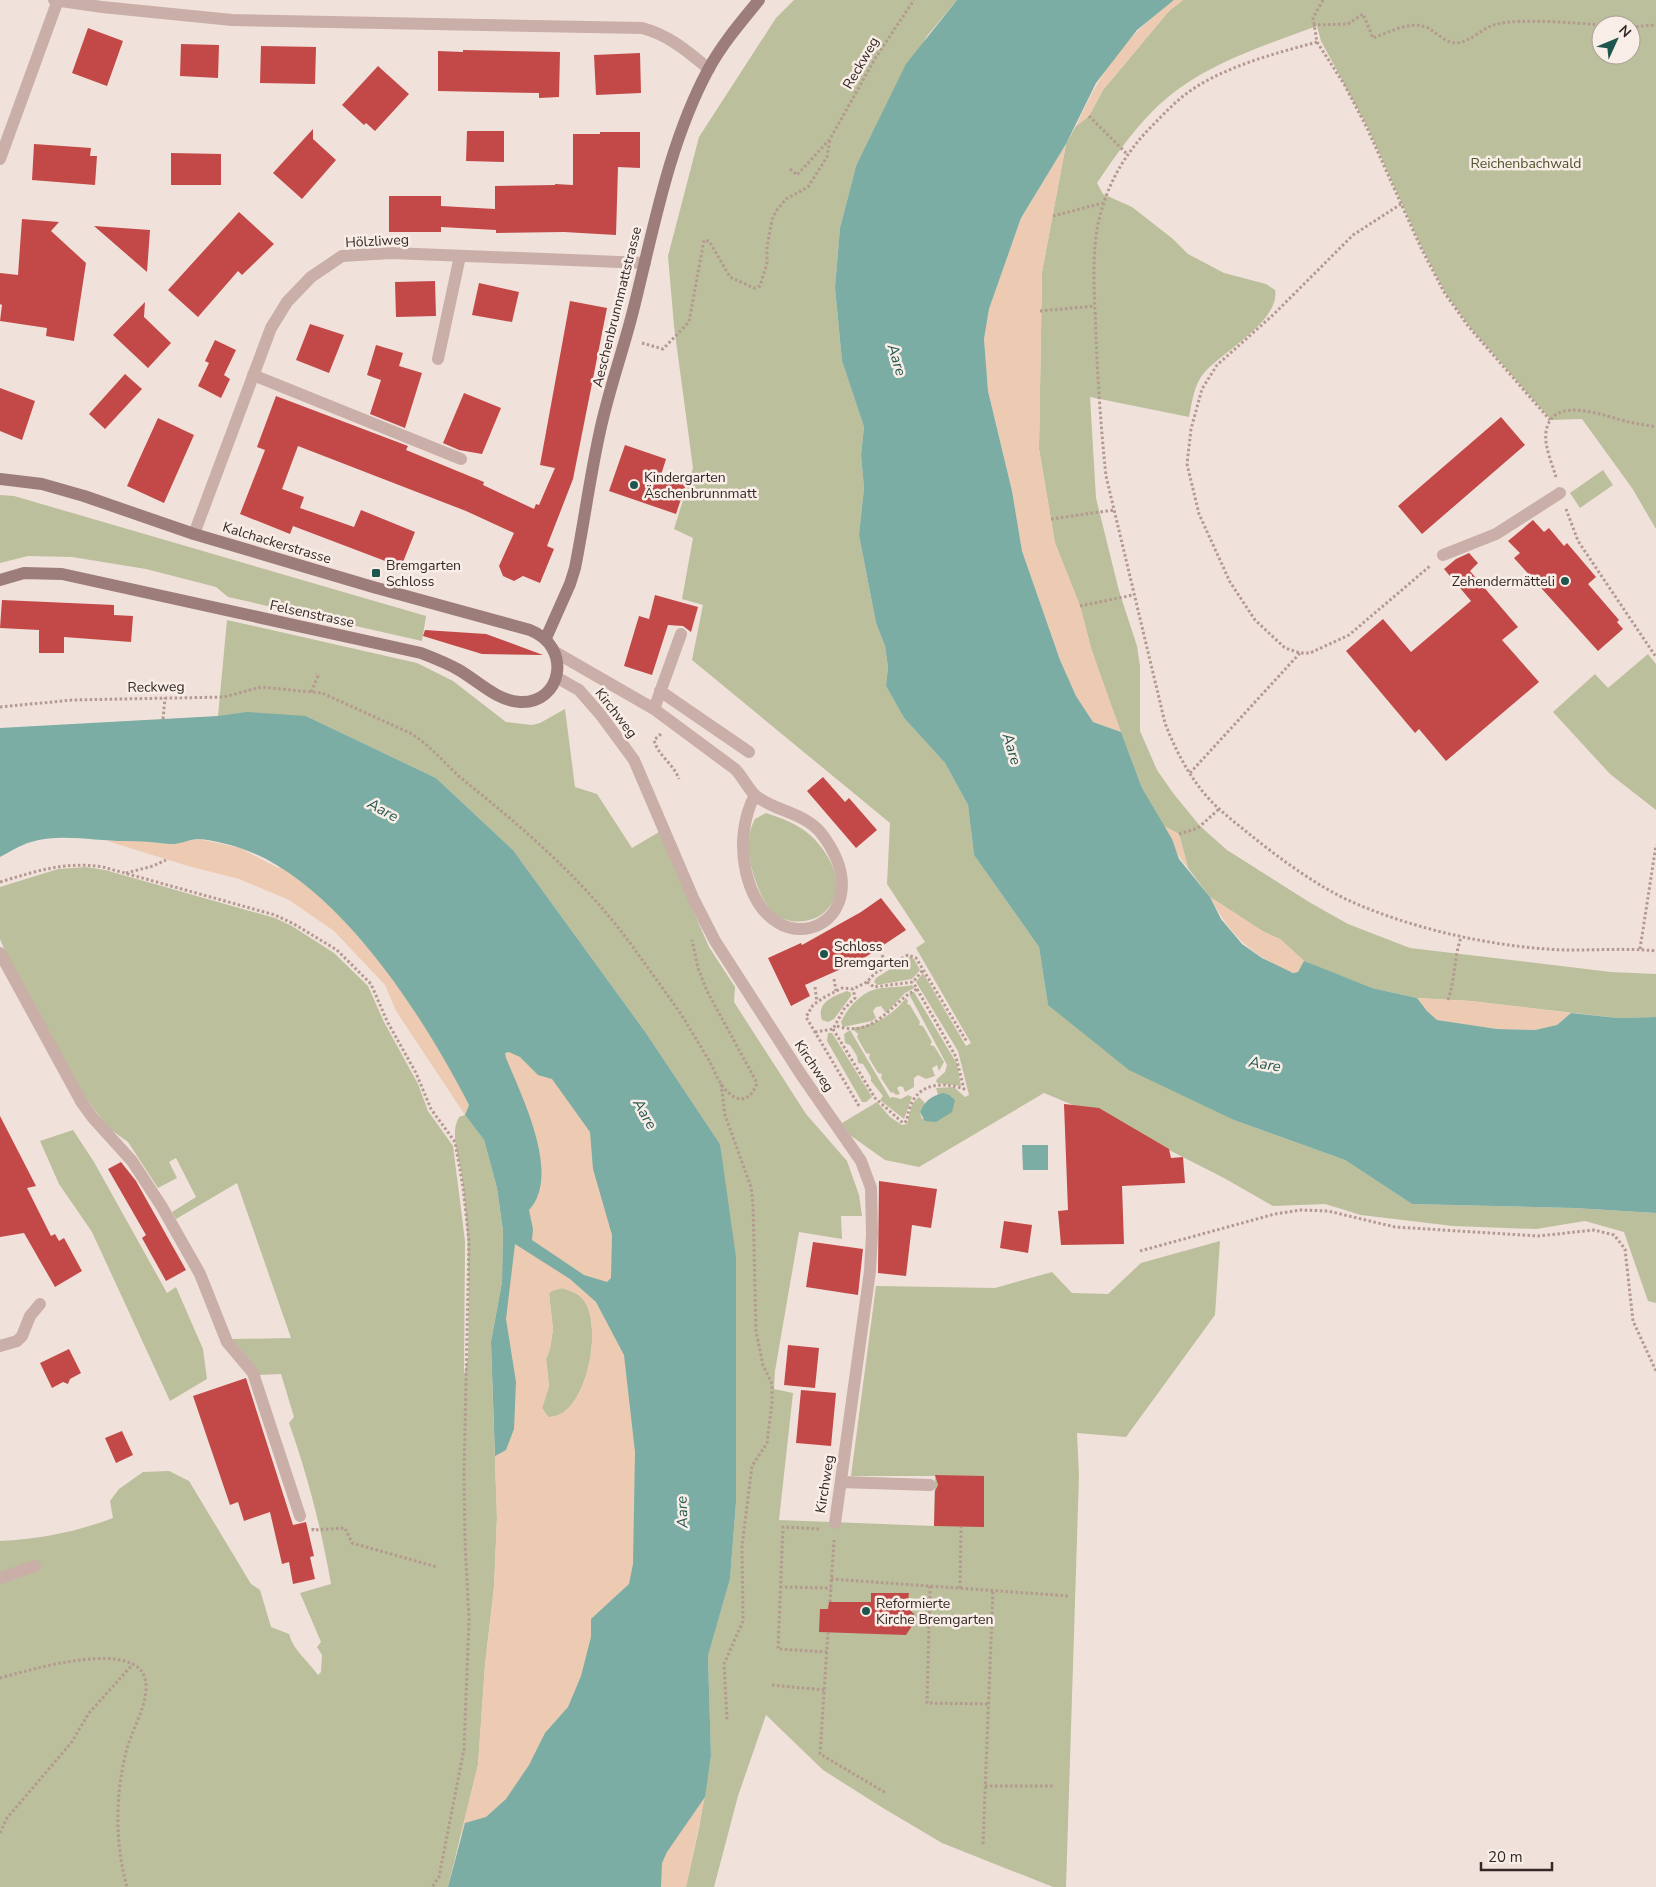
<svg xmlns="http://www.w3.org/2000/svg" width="1656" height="1887" viewBox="0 0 1656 1887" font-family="'Nunito Sans',sans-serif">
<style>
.green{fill:#bbbf9b;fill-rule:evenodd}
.sand{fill:#eccbb2;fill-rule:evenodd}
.water{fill:#7bada4;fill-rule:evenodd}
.building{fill:#c24947}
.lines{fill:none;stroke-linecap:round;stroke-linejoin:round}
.path{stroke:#b49991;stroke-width:3;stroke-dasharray:2.5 2.5;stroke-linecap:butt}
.lane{stroke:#c9afa7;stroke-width:12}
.street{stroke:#c9afa7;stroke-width:12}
.secondary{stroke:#9c7d79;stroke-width:12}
.poi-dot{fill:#1e554d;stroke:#f9ede7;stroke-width:2}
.labels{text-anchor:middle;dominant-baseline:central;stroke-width:5;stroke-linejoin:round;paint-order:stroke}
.street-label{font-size:14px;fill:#352927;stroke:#f9ede7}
.park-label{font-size:14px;fill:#4d532c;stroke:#f9ede7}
.poi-label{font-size:14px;fill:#352927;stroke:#f9ede7;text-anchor:start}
.water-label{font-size:15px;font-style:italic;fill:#1e554d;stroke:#f9ede7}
</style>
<rect width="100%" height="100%" fill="#f1e1db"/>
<!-- green -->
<path class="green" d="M794,0H957L927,36L856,166L840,228L835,288L842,361L864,427L861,455L864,488L859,535L876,623L885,646L888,667L886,686L904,718L945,763L968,805L974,855L1039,947L1048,1005L1234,1120L1345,1160L1412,1204L1574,1208L1656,1213V1303L1648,1301L1624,1232L1585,1221L1536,1229L1453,1226L1361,1215L1325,1204L1273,1206L1224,1178L1114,1122L1044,1093L919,1167L885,1160L850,1135L842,1123L877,1102L890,1117L902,1125L907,1124L912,1104L919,1097L925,1103L920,1112L922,1119L953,1097L947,1094L938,1095L936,1088L954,1087L965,1097L969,1095L958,1051L916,982L923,973L966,1046L971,1043L916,948L925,942L887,884L890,823L692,660L703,605L682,599L693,538L674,529L693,468L674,326L668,256L699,137L776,18Z
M1183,0H1656V529L1632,488L1582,419L1551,420L1469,326L1445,292L1422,248L1368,128L1321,41L1317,26C1266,45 1210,62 1168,97C1140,120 1117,153 1097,183L1103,194L1132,207L1173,239L1188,254L1224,273L1266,284L1275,290C1281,320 1222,352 1204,373C1194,384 1192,403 1189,417L1090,397L1096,498L1119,591L1137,646L1140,666V731L1157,770L1173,793L1200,826L1227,850L1309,902L1348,924L1410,948L1611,972L1656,974V1017L1617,1018L1471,1001L1417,998L1372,988L1324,970L1304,961L1280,939L1264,932L1210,897L1188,868L1179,834L1162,825L1142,788L1105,690L1091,648L1080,606L1055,543L1039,449L1042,272L1066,144L1076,126L1089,116L1103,90L1169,11ZM1601,25H1631V55H1601Z
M1603,470L1613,485L1580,508L1570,493Z
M0,495L14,496L426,616L422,641L228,597L216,587L146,569L72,557L28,556L0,563Z
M227,620L417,663L453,681L506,722L532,725L540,723L565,709L575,787L597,794L632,848L659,832L709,947L735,987L734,1002L806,1114L847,1161L859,1195L862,1216H841L842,1239L799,1232L775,1371L774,1389L793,1393L779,1520L934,1526L935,1476H851L876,1286L995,1288L1052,1272L1072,1293L1108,1294L1141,1263L1220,1241L1215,1315L1126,1437L1077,1433L1079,1475L1066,1887H1053L942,1843L883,1808L823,1770L766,1715L738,1796L714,1887H686L699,1828L711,1757L708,1656L730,1579L736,1502L735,1381L720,1144L646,1033L513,850L436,778L306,716H218Z
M1648,654L1656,664V810L1610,774L1553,712L1595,674L1608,688Z
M766,813C781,818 798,824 810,835C828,851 847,883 830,906C818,924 788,927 773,912C764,903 760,893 756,882C749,862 744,839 755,819Z
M86,867L105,870L275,918L292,926L334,953L368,986L384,1022L418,1084L428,1111L453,1146L465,1241L464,1375L468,1358C469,1297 470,1237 462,1177C460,1159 449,1134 459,1117L465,1115L484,1140L497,1188L503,1231L502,1282L491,1342L497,1518L494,1587L485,1665L478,1765L448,1887H0V1541C40,1539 76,1532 113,1518L110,1501L119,1489L143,1472L169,1471L189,1481L251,1584L260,1590L271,1627L289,1634C293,1650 308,1661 318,1675L321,1672L322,1655L317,1647L321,1642L300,1593L331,1584C321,1527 308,1477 289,1423L294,1417L281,1374L258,1375C253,1361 241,1351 232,1339L291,1338L237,1183L176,1219L172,1212L196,1197L176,1158L169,1162L177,1178L158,1188L128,1142L110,1129L86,1099L10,962L0,939V887L58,869Z
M910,957L914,959L920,970L912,979L877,985L874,982L876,978Z
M912,985L914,988L905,993L888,1011L886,1013L881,1006L876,1007L873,1011L876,1018L872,1021L843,1027L841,1022C846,1010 860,994 873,990C885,986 899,988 912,985Z
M847,991L851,993V996L834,1019L828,1022L822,1020C816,1002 834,996 847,991Z
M914,992L957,1064L961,1086L937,1083L936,1080L945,1072L947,1065L909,994Z
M906,998L908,1001L907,1004L910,1005L920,1022L919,1025L923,1026L932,1042L930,1045L934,1046L944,1062L939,1071L937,1065L932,1068L935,1076L926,1079L918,1075L914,1078V1087L905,1092L903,1087L900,1086L897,1088L900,1094L896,1095L893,1092L891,1093L881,1078L882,1074L878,1073L869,1058L870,1054L866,1053L857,1037L858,1034L852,1028C875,1025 892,1016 906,998Z
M850,1030L890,1098L893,1097L901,1099L908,1095L912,1097L904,1119L880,1100L883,1096L871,1081V1077L863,1064L858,1063L857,1056L850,1045L845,1043L844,1034Z
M828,1033H832L872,1097L866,1102H862L827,1041Z
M73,1130L94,1162L167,1293L176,1287L203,1349L207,1379L170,1401L92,1232L59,1184L40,1141Z
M562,1288C568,1290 575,1292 580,1296C606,1317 588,1419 548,1417L542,1408L549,1386L546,1359L550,1349L553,1329L549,1294L551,1291Z"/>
<!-- sand -->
<path class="sand" d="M1174,0H1183L1169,11L1103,90L1089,116L1076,126C1102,70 1123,38 1174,0Z
M1066,144L1042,272L1039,449L1055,543L1080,606L1091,648L1121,732L1093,722L1076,696L1060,660L1022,551L1012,491L988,391L984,339L989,309L1021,218Z
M1162,825L1179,834L1188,868C1176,856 1172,839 1162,825Z
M199,839L240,848L278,868L306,857L444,973L609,1124L641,1429V1572L534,1777L482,1827L461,1834L478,1765L485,1665L494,1587L497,1518L491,1342L502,1282L503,1231L497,1188L484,1140L465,1115L396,1011L385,985L334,931L289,900L239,879L188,866L107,841H161L170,844ZM562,1288C568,1290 575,1292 580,1296C606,1317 588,1419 548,1417L542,1408L549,1386L546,1359L550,1349L553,1329L549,1294L552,1291Z
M1210,897L1264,932L1280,939L1304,961L1298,972C1290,974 1284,969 1277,965C1245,950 1226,928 1210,897Z
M1417,998L1471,1001L1571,1013L1557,1025L1535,1030L1497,1029L1437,1020L1427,1011Z
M705,1797L686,1887H636L657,1838Z"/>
<!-- water -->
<path class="water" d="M957,0H1174L1137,30L1096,83L1066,144L1021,218L989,309L984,339L988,391L1012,491L1022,551L1060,660L1076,696L1093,722L1121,732L1142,788L1172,839L1179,859L1210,897L1221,919L1242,944L1262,958L1293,973L1298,972L1304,961L1372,988L1417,998L1427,1011L1437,1020L1497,1029L1535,1030L1557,1025L1571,1013L1617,1018L1656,1017V1213L1574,1208L1412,1204L1345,1160L1234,1120L1129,1070L1048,1005L1039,947L974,855L968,805L945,763L904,718L886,686L888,667L885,646L876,623L859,535L864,488L861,455L864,427L842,361L835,288L840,228L856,166L906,64Z
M247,712L306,716L436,778L513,850L646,1033L720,1144L736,1257V1502L730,1579L708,1656L711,1756L705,1797L667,1852L662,1863L661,1887H448L465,1823L486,1817L506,1799L529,1765L545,1733L568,1707L581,1676L591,1637V1619L629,1584L633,1564L635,1452L624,1355L596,1302L570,1279L515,1244L506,1319L516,1382L514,1429L506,1450L495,1456L491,1342L502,1282L503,1231L497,1188L484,1140L465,1115L469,1105C424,1017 337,880 240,848C228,844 212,840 199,839C190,839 179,845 169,844C154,842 140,841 125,841C96,841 58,833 31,842C20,845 10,852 0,857V728L218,716ZM509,1052L520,1057L538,1075L552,1079L590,1132L593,1169L612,1235L611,1278L607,1282L584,1275L532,1240L533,1229L529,1210C562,1175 521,1095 506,1058L505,1053Z
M943,1093L950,1095L955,1100L952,1112L936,1122L925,1121L920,1112C925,1101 931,1096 943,1093Z
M1022,1145H1048V1170H1023Z"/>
<!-- building -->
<path class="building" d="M88,28L123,41L107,86L72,73Z
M181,44L219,45L218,78L180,76Z
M261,46L316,47L315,84L260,83Z
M463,50L560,52L559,97L539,98V93L438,91V51L463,52Z
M640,53L641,93L596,95L594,55Z
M378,66L409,94L375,131L366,123L364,125L342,105Z
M313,129V139L336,160L302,199L273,173Z
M467,131H504V162L466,161Z
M600,132H640V168L618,167L616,235L564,232L496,233V230L441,227V232H389V196H441V206L495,209V186L555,185V184L573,185V134H600Z
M34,144L91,148L90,156H97L95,185L32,180Z
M171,153L221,154V185H171Z
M239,212L274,244L242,275L238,271L198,317L168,290Z
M22,219L59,222L51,231L86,263L74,341L46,336L47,328L0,321L2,305L0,304V273L18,275Z
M94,226L150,230L147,272Z
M435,281L436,316L396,317L395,282Z
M479,283L519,292L512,322L472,315Z
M570,301L607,308L573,479L547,546L554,549L540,583L523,576L514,581L503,576L499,566L514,533L466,511L298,446L282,489L304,497L300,508L354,527L361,510L415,532L401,567L293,526L290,534L240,514L265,450L257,447L276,396L408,446L406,450L484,482L483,485L534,509L536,504L539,505L555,468L540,465Z
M145,302L144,317L171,343L148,368L113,335Z
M310,324L344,335L329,373L296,360Z
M215,340L236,350L224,375L230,379L221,398L198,386L209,363L205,361Z
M376,345L403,353L399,366L422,373L405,428L370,414L381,380L367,375Z
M125,374L142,389L105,429L89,414Z
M0,388L35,401L22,440L0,431Z
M464,393L501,408L482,454L459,450L443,443Z
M1501,417L1525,445L1422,534L1398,506Z
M158,418L194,435L164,503L127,486Z
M625,445L666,459L661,475L686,484L676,514L609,491Z
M1533,520L1544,532L1549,528L1564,546L1567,543L1596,577L1588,584L1619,620L1617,622L1623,629L1598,651L1514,558L1520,553L1508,541Z
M1469,553L1478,563L1470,571L1518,627L1502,640L1539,682L1446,761L1419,729L1415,733L1346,651L1383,619L1411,652L1471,601L1444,569L1456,559Z
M655,595L698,607L691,632L683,626L668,625L652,675L624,666L639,616L649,619Z
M2,600L114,605V615L133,616L131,642L64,637V653H39V630L0,628Z
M425,630L486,634L543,655L482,654L423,636Z
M823,777L845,802L849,798L877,830L856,848L807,791Z
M881,898L906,930L861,960L805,985L810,996L791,1006L768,958L801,943L802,945L861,912Z
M1064,1104L1099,1108L1169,1149L1171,1158L1183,1157L1185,1183L1122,1186L1124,1244L1061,1245L1058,1211L1068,1210Z
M0,1116L36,1186L27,1188L51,1236L55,1234L59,1241L64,1238L82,1271L55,1287L24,1233L0,1237Z
M121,1162L136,1181L186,1270L166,1281L142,1238L146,1235L108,1169Z
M879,1181L937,1189L931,1228L912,1225L906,1276L878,1273Z
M1004,1221L1032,1225L1028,1253L1000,1248Z
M813,1242L863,1249L858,1295L806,1287Z
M788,1345L819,1348L815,1388L784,1385Z
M69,1349L81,1373L70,1379L68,1384L63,1382L52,1388L40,1363Z
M246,1378L293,1525L306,1522L314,1556L310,1557L315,1579L293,1584L289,1562L282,1564L270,1512L244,1521L238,1502L230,1505L193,1396Z
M801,1390L836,1393L831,1446L796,1443Z
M122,1431L133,1455L116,1463L105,1438Z
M935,1475L984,1476V1527L934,1526L935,1491L938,1485Z
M871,1593H909L907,1607L914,1614V1623L906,1635L819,1632L820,1609H828L829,1602H871Z"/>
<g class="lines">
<!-- path -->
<path class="path" d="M1323,0L1313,18L1317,42L1344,84L1367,128L1421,248L1444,292L1468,326L1550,420
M1313,25L1348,24L1363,14L1373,38C1390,32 1411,20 1428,28C1437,33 1445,42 1455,43C1470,43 1483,27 1497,24C1523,18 1574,23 1601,25
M1631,27L1656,25
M1317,42C1273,54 1218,68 1182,97C1170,107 1160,118 1149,129C1123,156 1106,187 1098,224C1091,260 1095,300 1096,337C1098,383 1101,430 1106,476L1165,723C1174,747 1187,772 1203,792C1216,808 1232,820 1248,833C1279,858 1315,885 1352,902C1412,928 1481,944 1546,949C1583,952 1620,947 1656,951
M1089,116L1127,154
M790,169L797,175L830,139L876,57L914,0
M1401,204L1353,235L1274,314L1217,365L1202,389L1191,429L1187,464L1199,514L1230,582L1255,620L1285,648L1300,653H1310L1349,635L1430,566
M1053,216L1103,203
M1040,311L1095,306
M642,343L663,349L689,322L704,240L709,241L730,277L754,288L760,286L767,263V247L772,220L776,211L786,199L808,187L827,157L830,139
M1556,477C1552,463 1544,446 1546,432C1552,393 1606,417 1629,422C1638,424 1647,425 1656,427
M1566,509L1578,541L1656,657
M1051,519L1114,510
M1080,606L1133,595
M311,692L318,676L316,674
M0,707L72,700L224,697L261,687L322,693L410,733C432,746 447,767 467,783C531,834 593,889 640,957C655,978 672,1000 686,1022C694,1036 703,1050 711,1064C716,1074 720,1086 729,1093C742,1105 752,1097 757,1083L707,991L698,968L692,940
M163,719L165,698
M661,734L654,740C658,756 673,763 679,779
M1190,773L1300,653
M1179,834L1198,828L1219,809
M126,873L153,866L166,860
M0,882C37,871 65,861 103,867L275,915L294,924L337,950L371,984L387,1021L416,1073L431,1109L455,1142L463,1187L469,1241L464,1476L465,1542L469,1620L464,1749L439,1877L432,1887
M1640,949L1656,845
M882,955L887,966
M834,979L836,991
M867,982L874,987L913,982L923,970
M815,987L817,1002
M1448,1000C1455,979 1454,958 1461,937
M837,1026C875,1039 891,1002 917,989
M833,1029L875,1098L903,1123L907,1121C910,1087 935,1079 964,1089L956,1057L913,982
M815,1032L833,1029L844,1009L855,998L853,989
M721,1084L725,1115L751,1187L753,1204L756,1331L763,1365L772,1384V1402L767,1443L752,1466L742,1546L743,1621L724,1664L727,1721
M859,1106L806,1017L813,1005L823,998L842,988L853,989L867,982L875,973L908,955L916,958L967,1042
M1140,1251L1275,1214L1301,1210L1328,1211L1395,1227L1538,1236L1594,1230L1614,1235L1625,1249L1633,1321L1656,1371
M313,1528V1530L345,1528L352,1543L437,1567
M819,1529L783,1527L778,1649L827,1652
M831,1579L1069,1596
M930,1586L927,1703L988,1704
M780,1587L831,1588
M960,1588L961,1527
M830,1602L834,1540
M828,1632L820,1754L886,1793
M0,1678C27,1671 147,1633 146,1687C146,1709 131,1731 126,1752C115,1796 115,1844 127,1887
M772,1685L824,1690
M985,1786H1054
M0,1833L7,1818L71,1743L89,1713L133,1664
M983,1844L993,1590"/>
<!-- lane -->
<path class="lane" d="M438,359L460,256
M253,375L461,459
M1443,555L1496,534L1560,493
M555,652L654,709L735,769C743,777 748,789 756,796C775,811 805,813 821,833C889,921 771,977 746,872C740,847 743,817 755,795
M660,691L749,752
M654,709L681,634
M0,953L82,1103L93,1118L132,1161L162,1207L200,1274L227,1342L253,1373L300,1516
M0,1346L17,1341L22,1336L30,1316L40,1304
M0,1578L35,1566"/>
<!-- street -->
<path class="street" d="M54,0L102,7L232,20L642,28C669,35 687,51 709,69
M0,159L58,0
M194,534L271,328L287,302L311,277L342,256L391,253L645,263
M556,677L579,690L600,714L634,760L694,900L715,941L800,1073L861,1161L871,1188L872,1234L870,1271L835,1523
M841,1482L930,1485"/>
<!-- secondary -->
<path class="secondary" d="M0,479L42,484L84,496L194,534L373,587L530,630C573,647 562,704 520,702C497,701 478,681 459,670C447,663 434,658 421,653L62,574L24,573L0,580
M546,638L570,584L575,568C584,523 590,476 600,431C609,389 624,348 634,307C654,227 669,143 708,70C722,44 741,22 759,0"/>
</g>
<!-- markers -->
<g class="poi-dot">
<circle cx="634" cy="485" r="5"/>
<rect x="371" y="568" width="10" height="10" rx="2.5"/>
<circle cx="1565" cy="581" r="5"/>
<circle cx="824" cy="954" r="5"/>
<circle cx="866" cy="1611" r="5"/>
</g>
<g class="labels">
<!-- street labels -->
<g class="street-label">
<text transform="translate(861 63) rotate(-60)">Reckweg</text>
<text transform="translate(377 241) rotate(-3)">Hölzliweg</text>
<text transform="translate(617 307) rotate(-76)">Aeschenbrunnmattstrasse</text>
<text transform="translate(277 543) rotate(17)">Kalchackerstrasse</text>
<text transform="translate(312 614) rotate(12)">Felsenstrasse</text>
<text transform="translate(156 687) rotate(-1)">Reckweg</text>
<text transform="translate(616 713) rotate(52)">Kirchweg</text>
<text transform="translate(814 1066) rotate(56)">Kirchweg</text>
<text transform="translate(825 1484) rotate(-81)">Kirchweg</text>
</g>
<!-- park labels -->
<g class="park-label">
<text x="1526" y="163">Reichenbachwald</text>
</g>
<!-- poi labels -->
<g class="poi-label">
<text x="644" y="477">Kindergarten<tspan x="644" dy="16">Äschenbrunnmatt</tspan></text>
<text x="386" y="565">Bremgarten<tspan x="386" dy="16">Schloss</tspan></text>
<text x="1555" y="581" text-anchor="end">Zehendermätteli</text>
<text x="834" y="946">Schloss<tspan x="834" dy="16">Bremgarten</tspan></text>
<text x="876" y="1603">Reformierte<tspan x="876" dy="16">Kirche Bremgarten</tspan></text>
</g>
<!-- water labels -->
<g class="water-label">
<text transform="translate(897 360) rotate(73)">Aare</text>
<text transform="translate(1012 749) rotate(73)">Aare</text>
<text transform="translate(383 810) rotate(29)">Aare</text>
<text transform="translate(1265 1064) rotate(10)">Aare</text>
<text transform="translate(645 1114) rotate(60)">Aare</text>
<text transform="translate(682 1512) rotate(-92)">Aare</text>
</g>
</g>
<!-- north arrow -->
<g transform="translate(1616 40) rotate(46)"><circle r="24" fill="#f9ede7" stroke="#ab9f9a"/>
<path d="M0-4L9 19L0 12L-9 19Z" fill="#1e554d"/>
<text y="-8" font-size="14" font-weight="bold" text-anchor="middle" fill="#352927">N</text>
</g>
<!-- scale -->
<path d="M1481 1862v8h71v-8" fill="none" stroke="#352927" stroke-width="2.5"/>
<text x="1488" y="1862" font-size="15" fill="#352927" stroke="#f9ede7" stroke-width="4" paint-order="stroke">20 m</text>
</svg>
